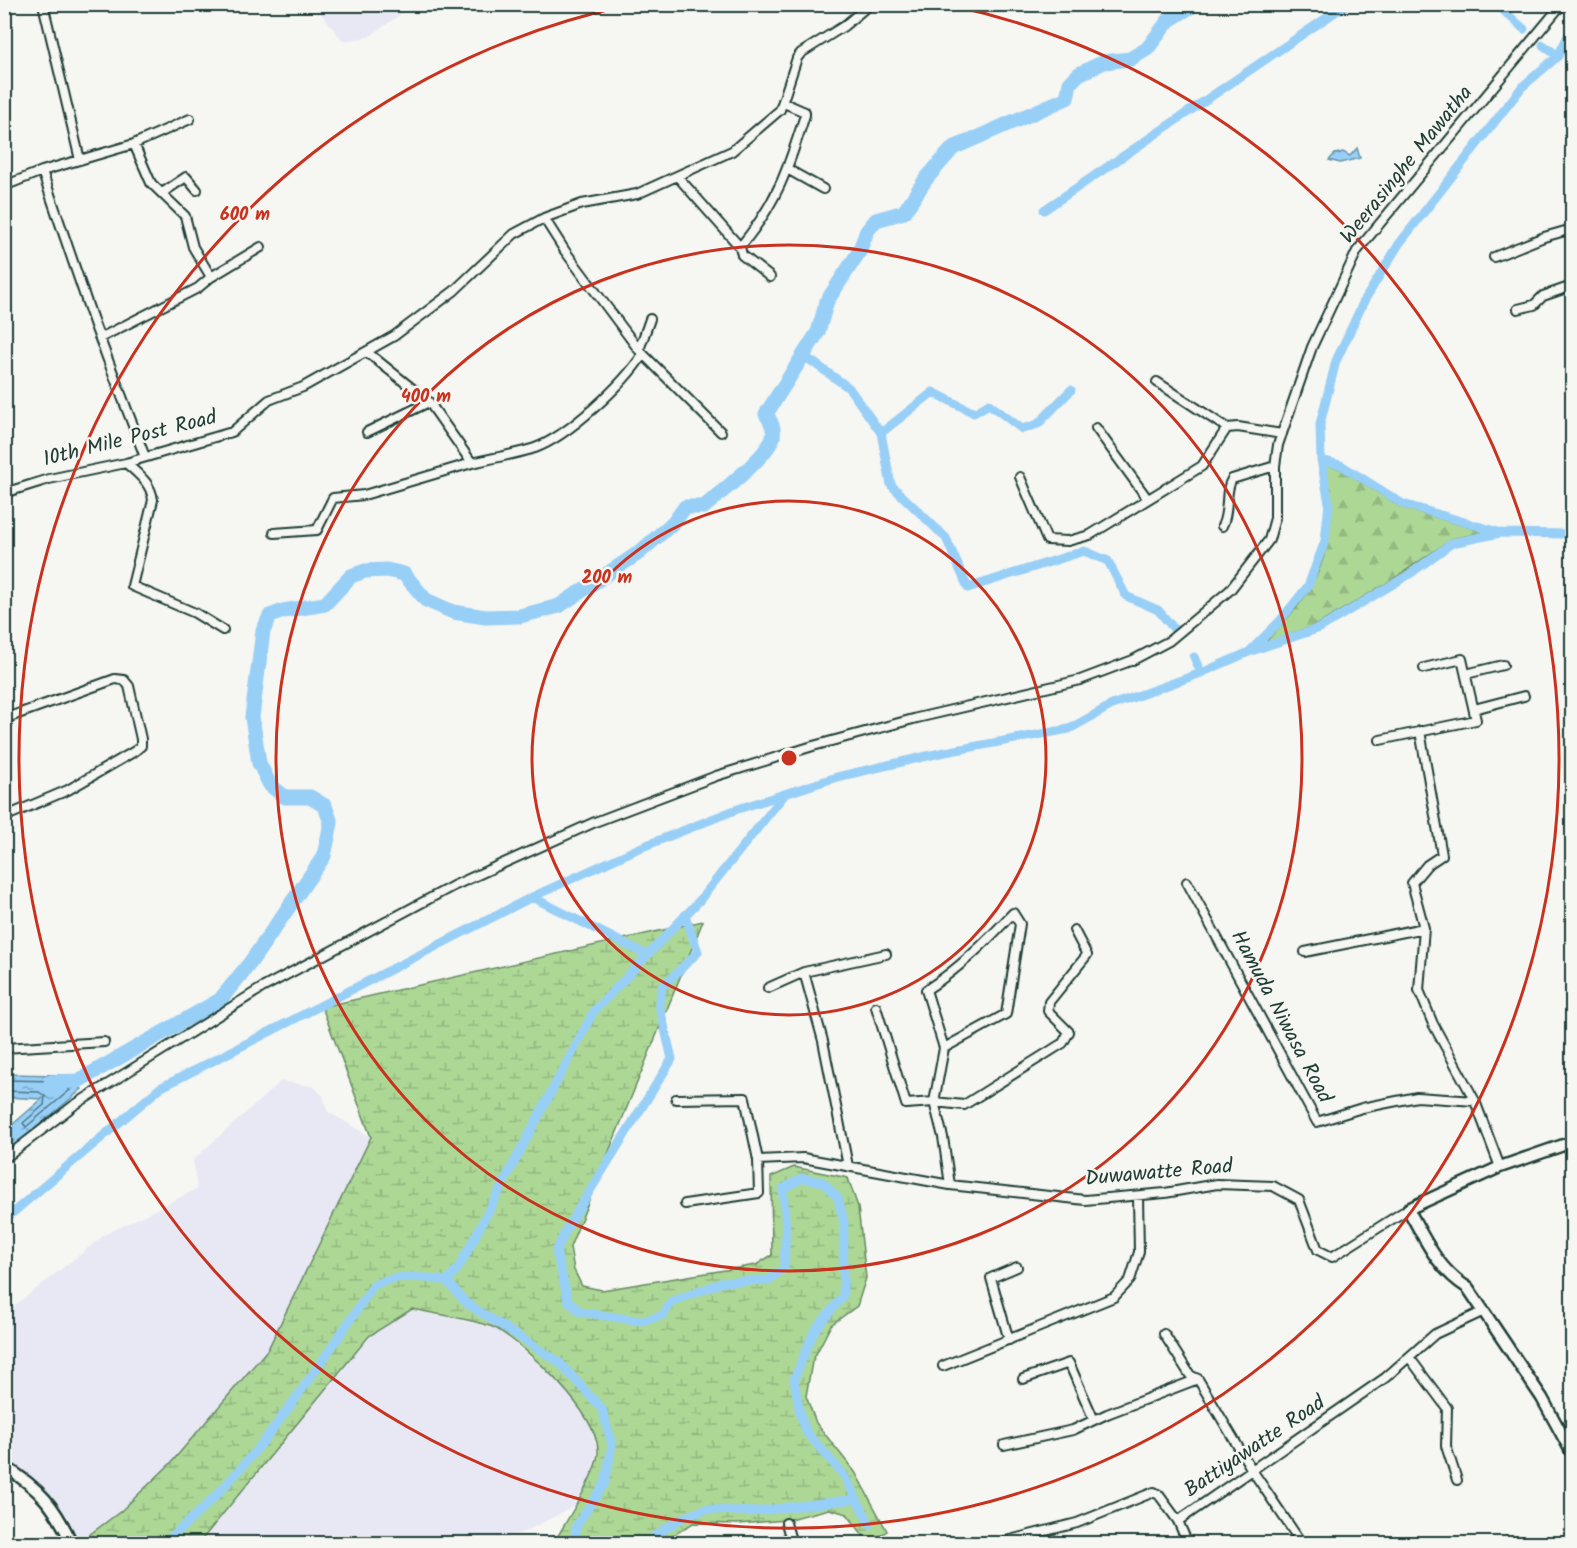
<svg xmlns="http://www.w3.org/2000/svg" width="1577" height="1548" viewBox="0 0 1577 1548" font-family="Kalam,sans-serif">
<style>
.built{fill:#e8e8f4}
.forest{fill:url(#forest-firs);stroke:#668a64;stroke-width:1.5}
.wetland{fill:url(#wetland-marsh);stroke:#668a64;stroke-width:1.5}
.water{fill:url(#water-ripples);stroke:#6895a9;stroke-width:1.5}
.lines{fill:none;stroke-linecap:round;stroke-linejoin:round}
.shore{stroke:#4f7782;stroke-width:1.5}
.canal{stroke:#98cff7;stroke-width:9}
.river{stroke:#98cff7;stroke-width:15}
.street-casing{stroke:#1f3d34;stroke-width:12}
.secondary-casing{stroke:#1f3d34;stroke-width:15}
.street{stroke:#f6f6f2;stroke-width:8}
.secondary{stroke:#f6f6f2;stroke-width:10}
.ring{fill:none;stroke:#c8321e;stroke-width:3}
.labels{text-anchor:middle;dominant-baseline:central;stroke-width:5;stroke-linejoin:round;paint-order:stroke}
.street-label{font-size:21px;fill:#1f3d34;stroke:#f6f6f2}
.centre{fill:#c8321e;stroke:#f6f6f2;stroke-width:3}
.ring-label{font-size:18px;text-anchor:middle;font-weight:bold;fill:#c8321e;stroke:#f6f6f2;stroke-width:5;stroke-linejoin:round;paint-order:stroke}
</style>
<defs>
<pattern id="forest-firs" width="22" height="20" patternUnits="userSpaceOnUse" patternTransform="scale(1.5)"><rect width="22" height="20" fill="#acd795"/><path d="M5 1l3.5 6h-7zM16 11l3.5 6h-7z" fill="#94b981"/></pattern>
<pattern id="wetland-marsh" width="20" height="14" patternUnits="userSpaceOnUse" patternTransform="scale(1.5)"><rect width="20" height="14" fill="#acd795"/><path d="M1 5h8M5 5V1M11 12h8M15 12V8" fill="none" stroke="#94b981"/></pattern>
<pattern id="water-ripples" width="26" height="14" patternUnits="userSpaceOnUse" patternTransform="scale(1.5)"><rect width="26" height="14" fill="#98cff7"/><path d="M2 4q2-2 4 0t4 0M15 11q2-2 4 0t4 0" fill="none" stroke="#7ba9c9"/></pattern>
</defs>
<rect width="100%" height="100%" fill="#f6f6f2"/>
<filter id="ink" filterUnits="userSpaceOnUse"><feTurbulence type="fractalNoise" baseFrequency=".0167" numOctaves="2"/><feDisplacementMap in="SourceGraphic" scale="12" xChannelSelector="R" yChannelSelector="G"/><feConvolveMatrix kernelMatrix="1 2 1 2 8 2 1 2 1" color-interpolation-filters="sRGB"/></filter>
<g filter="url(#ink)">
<!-- built -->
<path class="built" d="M314,5H313H413L369,37L343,41Z
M281,1081L313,1086L323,1096L327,1111L371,1137L268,1349L170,1464L121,1511L77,1543H72L54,1509L5,1466L4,1314L106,1234L197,1189L193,1160Z
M412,1309L496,1328L554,1377L585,1414L598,1449L589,1483L573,1507L526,1531L492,1543L199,1544L369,1336Z"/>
<!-- forest -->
<path class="forest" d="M1324,464L1341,469L1401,507L1485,532L1452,539L1389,582L1319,624L1264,644C1279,626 1300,607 1311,586C1334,545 1332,508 1324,464Z"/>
<!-- wetland -->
<path class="wetland" d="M703,921L570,1247L574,1270L582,1286L602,1290L756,1265L772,1255L771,1177L794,1167L848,1178L858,1207L866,1278L857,1306L831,1325L812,1362L806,1396L816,1423L855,1472L887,1531L869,1543L847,1514L829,1509L786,1520L738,1524L693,1523L661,1543H554C565,1522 600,1471 598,1449C595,1411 528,1348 497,1329C484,1321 431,1313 412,1309L369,1336L199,1543L77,1544L121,1511L170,1464L268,1349L371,1137L322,1007Z"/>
<!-- water -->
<path class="water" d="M1357,148L1360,158L1340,163L1329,160L1335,154L1343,152L1350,156Z
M5,1074L62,1075L82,1089L5,1154V1131L42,1099L5,1097Z"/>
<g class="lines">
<!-- shore -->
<path class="shore" d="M4,1080L60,1081L70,1090L26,1127L23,1123L44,1105L45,1096L39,1092L4,1091"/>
<!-- canal -->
<path class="canal" d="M1496,4L1524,29
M1543,45L1558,56
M1044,210L1347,4
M803,355L849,388L881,433L891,485L946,538L968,588L1084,551L1108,561L1126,596L1158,610L1175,630
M881,433L933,392L974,413L989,404L1022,429L1038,424L1071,390
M1321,460L1341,465L1403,504L1498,532
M1251,651L1320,628L1410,574L1452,543L1500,533L1572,534
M1194,657L1201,673
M532,897L647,955
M685,915L698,952L662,987L659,1004L672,1059L568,1226L556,1251L568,1300L580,1312L641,1321L663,1315L671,1302L723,1282L769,1280L784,1268L786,1229L783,1189L802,1178L823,1182L838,1198L844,1222L843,1296L814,1331L794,1379L800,1414L807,1433L843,1474L870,1524
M4,1220L160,1088L532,897L637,849L735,810L837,777L940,753L1069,729L1112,705L1201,673L1249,652L1279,622L1308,586L1325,541L1329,503L1321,460L1320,424L1336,361L1364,301L1399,244L1522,87L1558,56L1572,28
M447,1281L466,1303L559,1362L602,1409L612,1445L605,1483L576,1526L574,1544
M162,1544C250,1476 311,1376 374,1285C399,1273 420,1277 447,1281L459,1267L594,1011L699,901L785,794
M643,1544L680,1519L706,1509L750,1512L856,1499"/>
<!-- river -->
<path class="river" d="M51,1082L78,1081L220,1000L250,963L324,856L331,823L325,806L310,797H285L270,785L259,763L252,717L263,631L270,616L283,611L325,604L351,576L365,571L387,570L404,574L426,600L453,612L486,617L520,616L559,606L640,552L675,521L685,507H704C722,491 763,460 772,440C776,430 771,422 766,414L818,332L827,301L859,252L867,231L876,220L904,212L926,179L953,148L1067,98L1070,83L1079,74L1104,62L1130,59L1147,49L1169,20L1195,4"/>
<defs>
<path id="street" d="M43,4L80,160
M134,144L151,183L185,216L193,247L211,277
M789,170L823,189
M42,171L95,326L145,457
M678,177L740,247C777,203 788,169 805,115V112L784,103
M4,186L42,171L134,144L190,119
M162,193L186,177L197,190
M544,218L565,251L639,350L721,432
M740,247L742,255L770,277
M1494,257L1544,237L1572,229
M1518,309L1534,305L1543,296L1572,286
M100,338L198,288L211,277L261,247
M639,350L650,319
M1157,382L1227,428L1238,427L1282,434
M1096,428L1147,498
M367,432L429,402
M126,463C139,475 151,483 153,500L132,586L195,613L223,630
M472,463C493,458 516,454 535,448C568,436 624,384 643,354
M1020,477L1047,540L1068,541L1090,535L1202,466L1227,428
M4,493L49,479L126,463L232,432L269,400L303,387L394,336L454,291L514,234L544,218L582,204L637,194L732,151L780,110L797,58L801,53L844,26L870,4
M1222,526C1230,511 1224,491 1232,479L1275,466
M274,533L317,530L333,498L364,495L472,463L429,402L367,352
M1466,674L1503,665
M1474,709L1524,696
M4,719L115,679L124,680L129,686L141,739V746L135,751L68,790L4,817
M1420,731L1442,855L1427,865L1412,883L1424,928L1419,990L1433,1024L1475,1101L1500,1167
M1380,740L1476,720L1462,659L1424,668
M1187,882L1317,1122L1362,1108L1417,1097L1475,1101
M1305,952L1424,928
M768,988L804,972
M876,1007L906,1104L934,1102L964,1105L1063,1043L1069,1032L1048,1011L1049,1002L1087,955L1074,930
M4,1048L104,1042
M944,1048L926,990C960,968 986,942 1013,913L1020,924L1006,1014L944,1048L934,1102L943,1137L950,1185
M676,1099L745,1098L758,1160L759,1193L685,1204
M4,1159L73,1106L262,988L453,886L595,822L716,776L813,746L917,718L1080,680L1133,660L1169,641L1230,590L1269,540L1275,518V466L1278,445L1312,347L1357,251L1562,4
M758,1160L803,1158L950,1185L1085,1200L1165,1193L1217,1184L1273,1186L1299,1200L1318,1250L1332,1257L1408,1209
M848,1166L823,1041L804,972L886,954
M1164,1334L1190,1375L1198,1379L1252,1470L1302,1544
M1009,1340L991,1278L1017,1267
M1409,1357L1447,1408L1446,1446L1457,1480
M943,1366L1114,1297L1130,1280L1139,1252L1138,1196
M1023,1379L1069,1363L1094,1420
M1004,1445L1073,1430L1107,1414L1198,1379
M1178,1521L1188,1544
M786,1523L792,1544
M1006,1541L1077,1523L1154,1492L1159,1495L1178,1521L1385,1378L1435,1334L1482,1312"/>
<path id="secondary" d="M1572,1142L1500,1167L1408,1209C1425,1239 1437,1269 1468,1288L1542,1398L1572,1453
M4,1466C39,1488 55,1506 72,1544"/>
</defs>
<!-- street casing -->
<use href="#street" class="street-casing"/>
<!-- secondary casing -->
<use href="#secondary" class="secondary-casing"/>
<!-- street -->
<use href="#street" class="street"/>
<!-- secondary -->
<use href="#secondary" class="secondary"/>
</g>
</g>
<!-- distance rings -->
<g class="ring">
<circle cx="789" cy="758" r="257"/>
<circle cx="789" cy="758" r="513"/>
<path d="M949 5A770 770 0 1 1 629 5"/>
</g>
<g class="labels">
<!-- street labels -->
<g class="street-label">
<text transform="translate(1407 165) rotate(-51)">Weerasinghe Mawatha</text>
<text transform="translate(130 439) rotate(-14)">10th Mile Post Road</text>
<text transform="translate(1281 1017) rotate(62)">Hamuda Niwasa Road</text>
<text transform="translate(1159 1173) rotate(-5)">Duwawatte Road</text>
<text transform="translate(1255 1447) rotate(-34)">Battiyawatte Road</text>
</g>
</g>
<circle cx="789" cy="758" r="9" class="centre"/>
<g class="ring-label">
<text x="245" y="220">600 m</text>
<text x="426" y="402">400 m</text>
<text x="607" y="583">200 m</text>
</g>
<!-- margin -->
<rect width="1577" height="1548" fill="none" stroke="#f6f6f2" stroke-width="24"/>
<rect x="12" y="12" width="1553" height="1524" fill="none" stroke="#1f3d34" stroke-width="2" filter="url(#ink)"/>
</svg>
